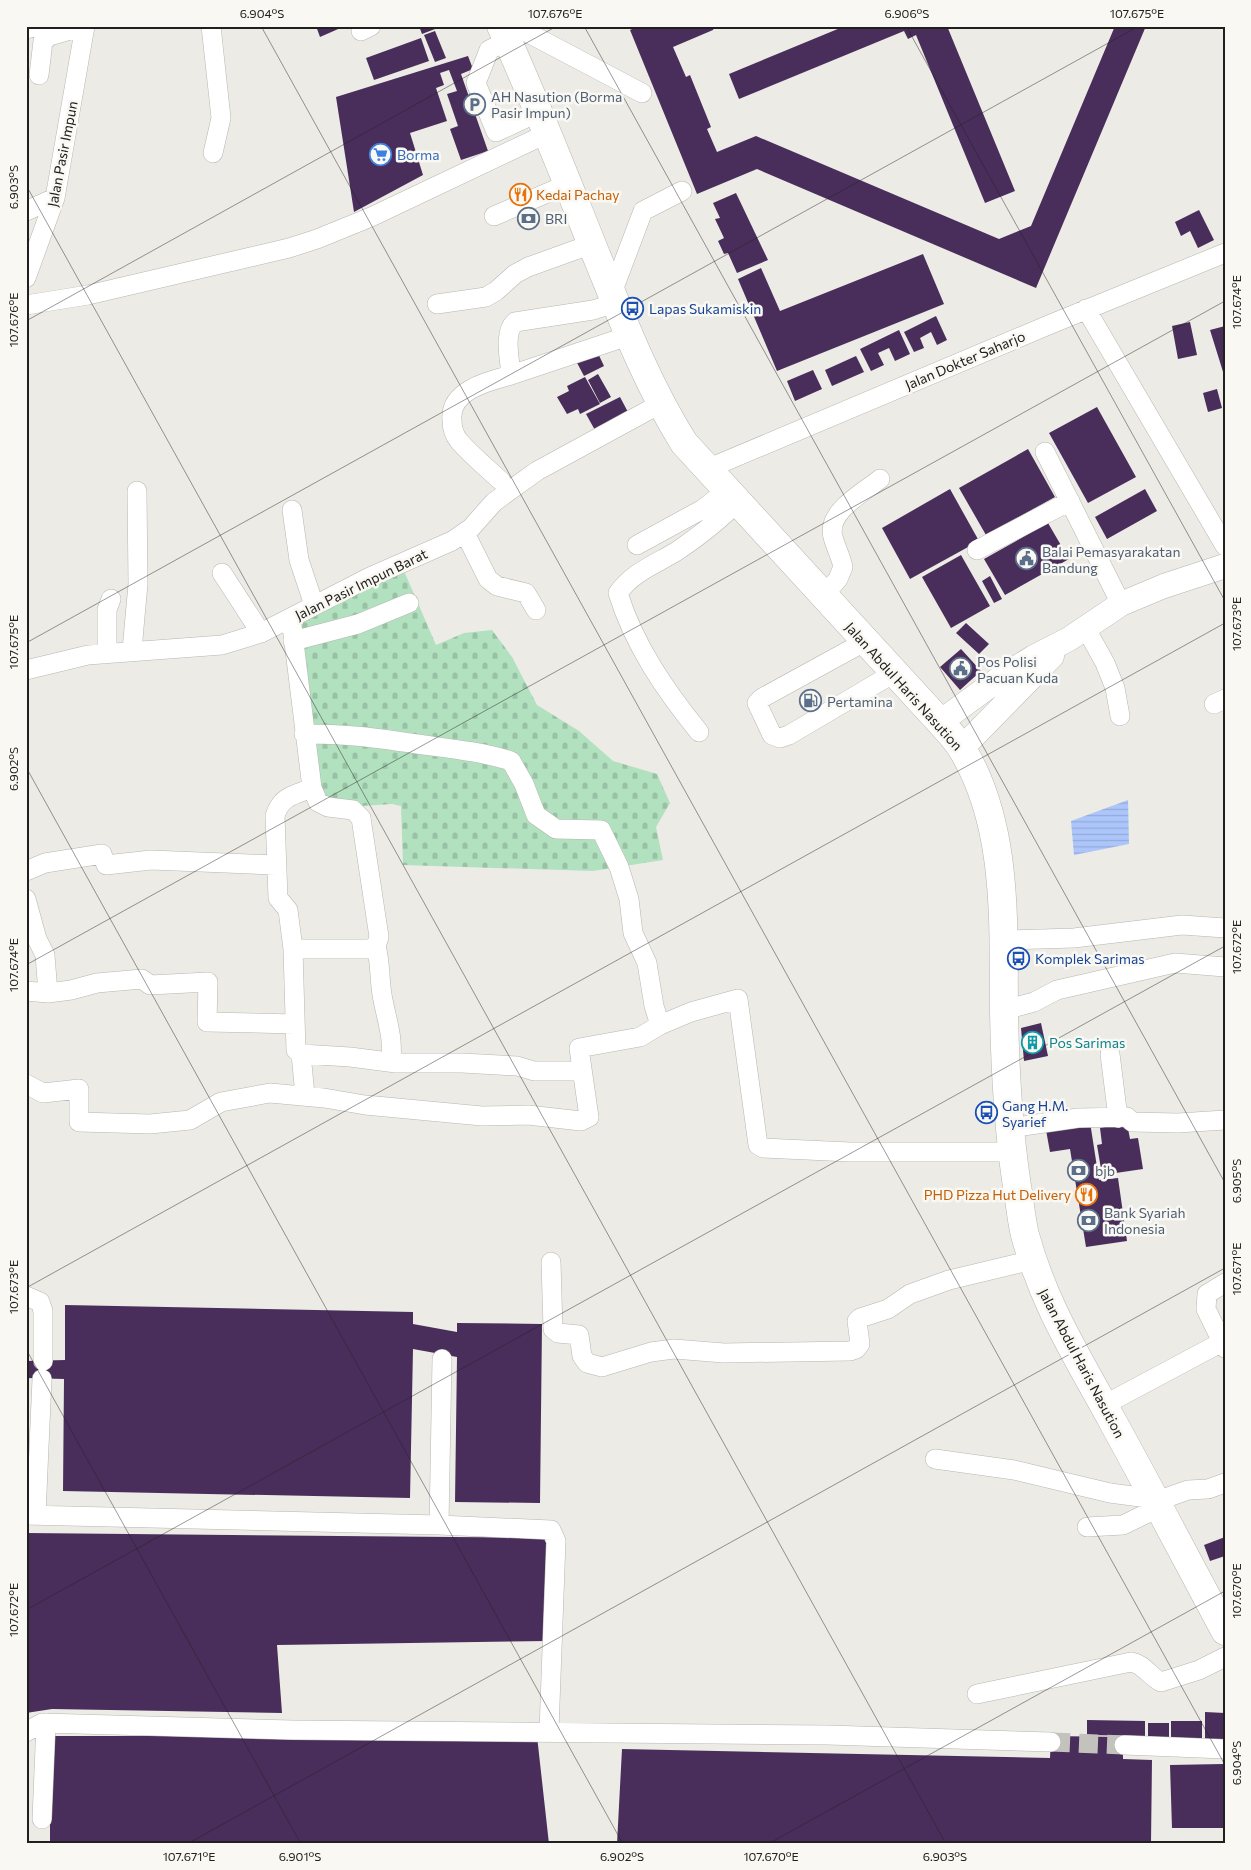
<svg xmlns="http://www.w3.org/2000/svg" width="1251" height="1870" viewBox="0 0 1251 1870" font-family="Commissioner,sans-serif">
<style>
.cemetery{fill:url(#cemetery-stones)}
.water{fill:url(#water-rules)}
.building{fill:#492e5b}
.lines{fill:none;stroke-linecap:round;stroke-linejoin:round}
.minor-tunnel{stroke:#c3c2bd;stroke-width:19;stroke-dasharray:19 9;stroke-linecap:butt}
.minor-casing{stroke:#b7b6b0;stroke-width:20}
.major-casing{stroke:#b7b6b0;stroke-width:25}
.highway-casing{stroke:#b7b6b0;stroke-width:29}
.minor{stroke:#fff;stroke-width:19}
.major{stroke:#fff;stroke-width:24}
.highway{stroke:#fff;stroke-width:28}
.ticks{fill:none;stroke:#21201e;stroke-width:1;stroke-opacity:0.45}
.labels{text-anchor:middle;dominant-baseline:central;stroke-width:5;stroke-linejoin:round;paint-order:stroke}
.service-label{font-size:14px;fill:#4e5e75;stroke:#f9f8f2;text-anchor:start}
.street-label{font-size:14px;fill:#21201e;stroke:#f9f8f2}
.shop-label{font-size:14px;fill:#366cbe;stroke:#f9f8f2;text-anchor:start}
.food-label{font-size:14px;fill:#c56008;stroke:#f9f8f2;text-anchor:start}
.transit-label{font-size:14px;fill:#164399;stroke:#f9f8f2;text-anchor:start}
.culture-label{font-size:14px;fill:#0d838f;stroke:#f9f8f2;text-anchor:start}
.neatline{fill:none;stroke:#21201e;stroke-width:2}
.ticks-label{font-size:12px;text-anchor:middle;fill:#21201e}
</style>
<defs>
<pattern id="cemetery-stones" width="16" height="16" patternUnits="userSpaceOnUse" patternTransform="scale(1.25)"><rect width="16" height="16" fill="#b2e1c0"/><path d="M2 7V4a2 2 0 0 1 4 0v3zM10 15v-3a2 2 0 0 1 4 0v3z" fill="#99c1a5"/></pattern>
<pattern id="water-rules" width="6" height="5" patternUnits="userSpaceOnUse" patternTransform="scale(1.25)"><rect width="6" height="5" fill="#acc6fb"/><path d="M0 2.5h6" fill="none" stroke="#94aad7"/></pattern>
</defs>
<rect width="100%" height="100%" fill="#ecebe5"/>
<!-- cemetery -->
<path class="cemetery" d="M404,571L436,645L464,633L492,630L512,657L537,705L579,731L613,761L657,774L670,803L656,827L663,860L593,871L403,865L401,806L392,804L331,808L322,797L297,623Z"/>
<!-- water -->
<path class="water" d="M1128,800L1129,844L1074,855L1071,821Z"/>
<!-- building -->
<path class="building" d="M316,26H345L320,37Z
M419,26H433L435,29L422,34Z
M638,26H715L713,30L673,47L686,77L690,75L711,127L707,129L717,152L756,136L999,239L1031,226L1115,26H1146L1036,288L757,169L697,194L630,30Z
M845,26H947L1015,191L985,203L916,35L908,39L904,31L739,99L729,74Z
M435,31L446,58L435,62L424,35Z
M421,38L429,61L374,80L366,58Z
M468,56L473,69L461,74L488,151L461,160L450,129L458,126L447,94L457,91L449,70L440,73L444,85L436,88L447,121L410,133L423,175L354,212L336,97Z
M736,193L768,260L737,273L728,253L724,254L718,241L724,238L715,219L720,218L713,203Z
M1199,210L1214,240L1198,248L1190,231L1181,236L1175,222Z
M923,254L944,304L777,371L738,279L761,268L780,311Z
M936,316L947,340L937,345L931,332L920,338L924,348L914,352L904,332Z
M1190,322L1197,355L1178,359L1172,326Z
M1225,326V375H1224L1210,330Z
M899,330L910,354L895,361L889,348L878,353L884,365L871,371L860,349Z
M596,349L604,366L584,376L575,359Z
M856,356L864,372L832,386L825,370Z
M813,370L822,389L795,401L787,381Z
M598,374L611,397L600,403L588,380Z
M585,377L600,404L580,414L578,409L567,414L557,397L569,391L567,386Z
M1217,389L1222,408L1208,412L1203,393Z
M620,397L629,414L596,432L586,414Z
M1097,407L1136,477L1088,503L1049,433Z
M1028,449L1055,497L986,535L959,488Z
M950,489L979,541L910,579L882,528Z
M1145,489L1157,511L1107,539L1095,517Z
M1048,523L1069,559L1005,595L984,559Z
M961,555L990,606L951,628L922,577Z
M990,576L1002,599L994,603L982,581Z
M966,623L989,644L979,654L956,633Z
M961,649L981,671L960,690L940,667Z
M1041,1023L1048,1056L1024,1061L1021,1028Z
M1090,1122L1099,1180L1118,1178L1127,1241L1086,1247L1070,1149L1050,1152L1046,1130Z
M1127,1123L1130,1139L1138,1138L1143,1169L1102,1175L1097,1145L1102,1144L1100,1128Z
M65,1305L413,1312V1324L457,1332V1323L542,1324L540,1503L455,1502L457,1357L413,1349L410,1498L63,1491L64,1379L26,1378V1361L65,1360Z
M26,1533L553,1538L547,1641L277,1645L282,1713L52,1709L26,1713Z
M1225,1537V1556L1210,1561L1204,1545Z
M1205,1712L1225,1713V1740H1205Z
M1087,1720L1145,1721V1736L1087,1735Z
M1171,1721H1202V1738H1171Z
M1148,1723H1169V1737H1148Z
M50,1736H537L549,1844H50Z
M1051,1736L1123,1737V1759L1152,1760L1151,1844H617L622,1749L1050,1758Z
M1223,1764L1224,1828H1172L1170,1765Z"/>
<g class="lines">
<!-- minor-tunnel -->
<path class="minor-tunnel" d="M1051,1742L1124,1745"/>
<defs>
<path id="minor" d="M211,26L221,118L213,153
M515,26L642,93
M26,29L37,26
M361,31L371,26
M507,41L489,50L476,83L496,132L539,112
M39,75L43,41L50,36L84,26
M26,211L55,198
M494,216L568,184
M26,278L55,198L85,26
M612,293L643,211L682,191
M437,304L486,297L496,291L515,274L528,267L592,244
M26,305L88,295L289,248L317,239L371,217L548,133
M1086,309L1225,546
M511,375L628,336
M1045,452L1121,604
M707,469L1051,324L1225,253
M501,481C487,468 472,456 459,441C454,435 452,428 452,420C449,390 489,381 511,375C510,360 503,333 515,322L593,310L615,303
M292,510L299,560L314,605
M465,533L488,579L497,586L526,593L536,610
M637,545L703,509L727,490
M977,550L1070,501
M222,573L261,633
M824,595L838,579L843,567C841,557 836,548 833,537C826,512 863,493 880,479
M291,618L312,788L318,802L328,807L353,810L361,818L379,937L376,946L369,949H293
M1085,627L1105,663L1115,688L1120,716
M293,641L358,624L409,603
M866,641L762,698L757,703L772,735L780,738L789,735L894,673
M132,650L138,584L137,491
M107,652V610L111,599
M26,670L88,655L222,645L261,633L370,577L452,541L471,528L494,502L537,471L660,404
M1214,704L1225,699
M699,732C665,690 634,645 618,593C633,572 656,564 677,551C699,536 719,521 737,502
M304,734C345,733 383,739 424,745C454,749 482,752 511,761L524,784L536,815L556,829L601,830L619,867L629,899L633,933L647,963L654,1006L660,1025
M26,871L45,863L102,854L106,865L151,860L276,865
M26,899L37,939L45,955L48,993
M1004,940L1074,938L1182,925L1225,928
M376,946C381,964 379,982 383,1000C388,1025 393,1036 391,1062
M26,991L48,993L71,990L97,983L142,979L150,985L208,982L207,1022L295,1024
M1004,1010L1034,1002L1057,990L1175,963L1225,967
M301,1054L350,1057L396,1063H462L517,1066L534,1071H582
M1110,1054L1118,1118
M26,1084L43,1093L79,1089V1122L150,1124L190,1120L221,1102L270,1093L324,1098L365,1105L482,1116L528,1115L581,1121L589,1117L579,1048L640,1037L660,1025L691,1012L738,999L758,1145L763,1148L850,1152H1012
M305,1095L301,1054L296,1050L293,949L288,910L278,898L275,816C281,796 294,795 312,788
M1010,1128L1078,1118L1127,1117L1132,1122L1178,1123L1225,1120
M551,1262L553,1329L558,1333L579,1335L582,1356L587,1363L602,1367L651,1352L674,1349L724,1353L850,1351L856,1349L860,1344L857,1321L860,1318L888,1309L910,1294L949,1280L1033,1260
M1225,1283L1207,1294L1206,1309L1225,1348
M26,1296L40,1302L43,1311V1361
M1104,1405L1222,1342
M935,1459L1014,1470L1110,1493L1155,1499
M1157,1501L1188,1490L1208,1489L1225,1483
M26,1515L439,1525L551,1530L556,1541L549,1731
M36,1515L42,1379
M439,1525L442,1359
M1087,1527L1123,1525L1160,1507
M977,1694L1131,1662C1144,1664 1149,1676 1161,1682L1199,1670L1225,1657
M26,1732L42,1723L292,1730L828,1735L1051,1742
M1124,1745L1225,1749
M42,1819L46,1723"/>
<path id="major" d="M940,722L1003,676L1034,657L1069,639L1121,604L1164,586L1225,566
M962,748L1052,656"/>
<path id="highway" d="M501,26C536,102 566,180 597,257C623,321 647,384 684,443L940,722C948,731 956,739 962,749C1009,826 1003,924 1004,1011C1005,1070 1008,1128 1017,1186C1020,1202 1021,1219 1025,1235C1045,1308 1079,1359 1114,1424C1152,1493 1188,1562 1225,1631"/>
</defs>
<!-- minor casing -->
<use href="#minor" class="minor-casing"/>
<!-- major casing -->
<use href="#major" class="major-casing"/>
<!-- highway casing -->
<use href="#highway" class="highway-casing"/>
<!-- minor -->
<use href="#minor" class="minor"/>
<!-- major -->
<use href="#major" class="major"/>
<!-- highway -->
<use href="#highway" class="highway"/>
</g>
<!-- ticks -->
<path class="ticks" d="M261,26L1225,1765M584,26L1225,1183M906,26L1225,601M26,185L946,1844M26,321L557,26M26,643L1139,26M26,767L623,1844M26,965L1225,301M26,1288L1225,623M26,1349L301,1844M26,1610L1225,946M187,1844L1225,1268M768,1844L1225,1591"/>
<!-- icons -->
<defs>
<symbol id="parking-ring" viewBox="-11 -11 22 22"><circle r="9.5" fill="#f9f8f2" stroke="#5c6f8a" stroke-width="1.5"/><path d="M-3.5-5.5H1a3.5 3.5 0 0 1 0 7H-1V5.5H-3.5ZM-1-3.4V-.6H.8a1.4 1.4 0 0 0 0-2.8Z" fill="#5c6f8a"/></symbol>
<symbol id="supermarket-ring" viewBox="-11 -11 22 22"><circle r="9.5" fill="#f9f8f2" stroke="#3f7fe0" stroke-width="1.5"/><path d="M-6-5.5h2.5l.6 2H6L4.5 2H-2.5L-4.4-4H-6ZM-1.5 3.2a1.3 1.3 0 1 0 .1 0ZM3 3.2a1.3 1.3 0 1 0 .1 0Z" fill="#3f7fe0"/></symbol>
<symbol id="restaurant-ring" viewBox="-11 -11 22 22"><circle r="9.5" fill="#f9f8f2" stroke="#e8710a" stroke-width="1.5"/><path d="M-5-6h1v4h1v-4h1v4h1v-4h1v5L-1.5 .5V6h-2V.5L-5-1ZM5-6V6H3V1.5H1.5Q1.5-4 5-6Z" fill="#e8710a"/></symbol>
<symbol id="bank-ring" viewBox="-11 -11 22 22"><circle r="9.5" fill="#f9f8f2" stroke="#5c6f8a" stroke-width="1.5"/><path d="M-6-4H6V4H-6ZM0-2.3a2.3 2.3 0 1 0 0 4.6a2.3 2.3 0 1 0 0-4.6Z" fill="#5c6f8a"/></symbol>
<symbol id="bus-ring" viewBox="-11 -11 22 22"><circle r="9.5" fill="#f9f8f2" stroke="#1a4fb4" stroke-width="1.5"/><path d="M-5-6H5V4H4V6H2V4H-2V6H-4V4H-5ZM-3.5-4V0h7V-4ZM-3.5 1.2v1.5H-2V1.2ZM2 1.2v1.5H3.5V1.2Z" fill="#1a4fb4"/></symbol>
<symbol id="civic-ring" viewBox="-11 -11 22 22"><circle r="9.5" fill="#f9f8f2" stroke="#5c6f8a" stroke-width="1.5"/><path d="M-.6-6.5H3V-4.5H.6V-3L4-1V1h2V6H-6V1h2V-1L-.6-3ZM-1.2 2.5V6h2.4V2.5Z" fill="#5c6f8a"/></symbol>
<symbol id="fuel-ring" viewBox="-11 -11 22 22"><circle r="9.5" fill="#f9f8f2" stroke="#5c6f8a" stroke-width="1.5"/><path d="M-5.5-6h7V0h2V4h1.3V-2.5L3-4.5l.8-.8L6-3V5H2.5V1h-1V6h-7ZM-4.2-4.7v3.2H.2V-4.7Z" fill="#5c6f8a"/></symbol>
<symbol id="building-ring" viewBox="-11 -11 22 22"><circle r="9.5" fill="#f9f8f2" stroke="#0f9aa8" stroke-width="1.5"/><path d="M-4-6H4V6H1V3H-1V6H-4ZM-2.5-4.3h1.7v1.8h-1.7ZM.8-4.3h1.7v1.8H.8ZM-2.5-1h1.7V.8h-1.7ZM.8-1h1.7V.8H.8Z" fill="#0f9aa8"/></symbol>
</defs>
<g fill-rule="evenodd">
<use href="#parking-ring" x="462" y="92" width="25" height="25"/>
<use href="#supermarket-ring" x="368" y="142" width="25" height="25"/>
<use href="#restaurant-ring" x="508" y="182" width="25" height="25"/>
<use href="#bank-ring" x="516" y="206" width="25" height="25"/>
<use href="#bus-ring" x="620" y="296" width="25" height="25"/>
<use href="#civic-ring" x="1014" y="546" width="25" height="25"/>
<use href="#civic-ring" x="948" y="656" width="25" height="25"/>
<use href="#fuel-ring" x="798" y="688" width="25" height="25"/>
<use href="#bus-ring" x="1006" y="946" width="25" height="25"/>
<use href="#building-ring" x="1020" y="1030" width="25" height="25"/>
<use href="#bus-ring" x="974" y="1100" width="25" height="25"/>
<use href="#bank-ring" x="1066" y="1158" width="25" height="25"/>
<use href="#restaurant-ring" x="1074" y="1182" width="25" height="25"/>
<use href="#bank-ring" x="1076" y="1208" width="25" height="25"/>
</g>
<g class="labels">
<!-- service labels -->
<g class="service-label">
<text x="491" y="96">AH Nasution (Borma<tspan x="491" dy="16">Pasir Impun)</tspan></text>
<text x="545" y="218">BRI</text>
<text x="1042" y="551">Balai Pemasyarakatan<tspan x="1042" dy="16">Bandung</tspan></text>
<text x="977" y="661">Pos Polisi<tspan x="977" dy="16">Pacuan Kuda</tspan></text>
<text x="827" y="701">Pertamina</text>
<text x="1095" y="1170">bjb</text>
<text x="1104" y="1212">Bank Syariah<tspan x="1104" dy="16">Indonesia</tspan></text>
</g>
<!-- street labels -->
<g class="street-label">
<text transform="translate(62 154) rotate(-79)">Jalan Pasir Impun</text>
<text transform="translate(965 360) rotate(-23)">Jalan Dokter Saharjo</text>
<text transform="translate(361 584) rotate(-26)">Jalan Pasir Impun Barat</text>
<text transform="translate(904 686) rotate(48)">Jalan Abdul Haris Nasution</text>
<text transform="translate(1082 1363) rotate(62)">Jalan Abdul Haris Nasution</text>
</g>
<!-- shop labels -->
<g class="shop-label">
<text x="397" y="154">Borma</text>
</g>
<!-- food labels -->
<g class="food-label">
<text x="536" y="194">Kedai Pachay</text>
<text x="1071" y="1194" text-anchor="end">PHD Pizza Hut Delivery</text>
</g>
<!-- transit labels -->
<g class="transit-label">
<text x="649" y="308">Lapas Sukamiskin</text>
<text x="1035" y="958">Komplek Sarimas</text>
<text x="1002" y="1105">Gang H.M.<tspan x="1002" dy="16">Syarief</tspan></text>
</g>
<!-- culture labels -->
<g class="culture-label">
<text x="1049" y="1042">Pos Sarimas</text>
</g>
</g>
<!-- border -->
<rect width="1251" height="1870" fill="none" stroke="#f9f8f2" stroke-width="55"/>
<rect x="28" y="28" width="1196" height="1814" class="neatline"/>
<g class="ticks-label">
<text x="262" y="18">6.904°S</text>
<text x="555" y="18">107.676°E</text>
<text x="907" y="18">6.906°S</text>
<text x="1137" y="18">107.675°E</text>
<text transform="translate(14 187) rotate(-90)" y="4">6.903°S</text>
<text transform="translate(1237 302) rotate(-90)" y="4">107.674°E</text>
<text transform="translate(14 320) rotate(-90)" y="4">107.676°E</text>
<text transform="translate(1237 624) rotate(-90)" y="4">107.673°E</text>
<text transform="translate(14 642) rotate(-90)" y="4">107.675°E</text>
<text transform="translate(14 769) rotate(-90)" y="4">6.902°S</text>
<text transform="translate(1237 947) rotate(-90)" y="4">107.672°E</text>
<text transform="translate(14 965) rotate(-90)" y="4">107.674°E</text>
<text transform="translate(1237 1181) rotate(-90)" y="4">6.905°S</text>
<text transform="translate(1237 1269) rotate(-90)" y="4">107.671°E</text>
<text transform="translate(14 1287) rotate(-90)" y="4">107.673°E</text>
<text transform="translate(1237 1591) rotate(-90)" y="4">107.670°E</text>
<text transform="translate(14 1610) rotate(-90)" y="4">107.672°E</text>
<text transform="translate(1237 1763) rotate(-90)" y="4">6.904°S</text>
<text x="189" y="1861">107.671°E</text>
<text x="300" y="1861">6.901°S</text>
<text x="622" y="1861">6.902°S</text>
<text x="771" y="1861">107.670°E</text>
<text x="945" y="1861">6.903°S</text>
</g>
</svg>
